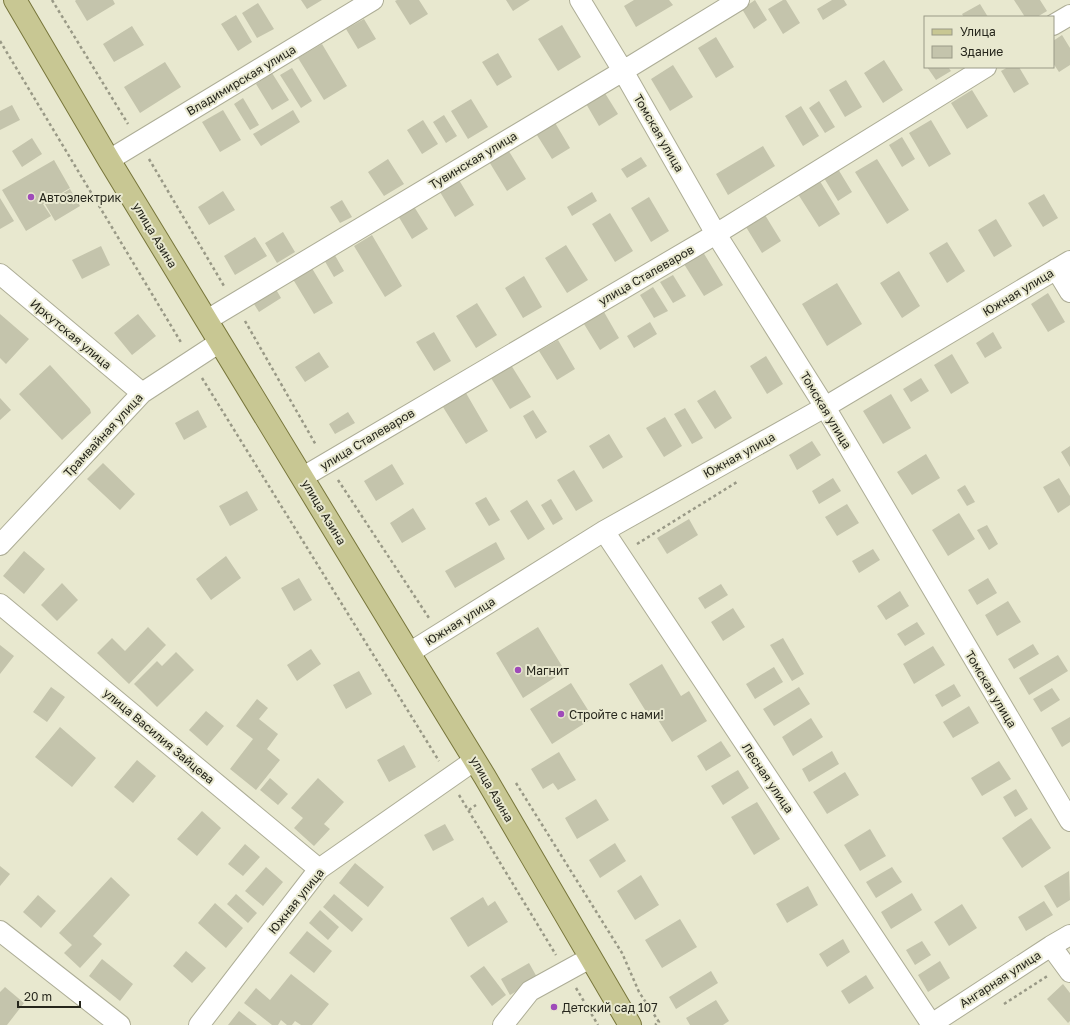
<svg xmlns="http://www.w3.org/2000/svg" width="1070" height="1025" viewBox="0 0 1070 1025" font-family="'Golos Text',sans-serif">
<style>
.building{fill:#c4c4ac}
.lines{fill:none;stroke-linecap:round;stroke-linejoin:round}
.minor-casing{stroke:#adad96;stroke-width:22}
.primary-casing{stroke:#78763b;stroke-width:24}
.path{stroke:#999986;stroke-width:2.5;stroke-dasharray:3 3;stroke-linecap:butt}
.minor{stroke:#fff;stroke-width:20}
.primary{stroke:#c8c793;stroke-width:22}
.poi-dot{fill:#9f4bb9;stroke:#e8e8cf;stroke-width:1.5}
.labels{text-anchor:middle;dominant-baseline:central;stroke-width:4;stroke-linejoin:round;paint-order:stroke}
.street-label{font-size:12px;fill:#26261c;stroke:#e8e8cf}
.poi-label{font-size:12px;fill:#26261c;stroke:#e8e8cf;text-anchor:start}
</style>
<rect width="100%" height="100%" fill="#e8e8cf"/>
<!-- building -->
<path class="building" d="M76,0H113L115,4L87,21L75,1Z
M301,0H322L307,9Z
M397,0H419L428,14L410,25L395,1Z
M506,0H530L513,11Z
M634,0H669L673,5L636,27L624,6Z
M755,0L767,20L754,29L742,9Z
M783,0H786L800,23L783,34L768,9Z
M832,0H844L847,5L823,20L817,9Z
M1014,0H1040L1047,11L1037,17H1025Z
M258,3L274,29L257,38L242,13Z
M980,4L988,17H964L962,14Z
M236,15L252,42L238,51L221,24Z
M364,19L376,39L358,49L346,29Z
M562,25L581,57L558,71L538,39Z
M132,26L144,45L114,62L103,44Z
M1062,35L1070,48V65L1059,72L1053,63V41Z
M716,37L734,67L716,78L698,48Z
M322,44L347,86L324,100L298,58Z
M498,53L512,77L497,86L482,62Z
M884,60L903,90L883,103L864,73Z
M165,62L181,87L140,113L124,87Z
M673,65L693,97L670,111L651,79Z
M927,67H948L951,71L936,80Z
M1008,67H1019L1029,84L1014,93L1001,71Z
M292,68L312,101L301,108L280,75Z
M272,73L289,100L272,110L256,84Z
M846,80L862,107L845,117L829,90Z
M603,90L618,114L599,126L585,102Z
M972,90L988,116L967,129L951,103Z
M243,98L259,125L250,130L234,104Z
M471,99L488,127L468,139L451,111Z
M819,101L835,127L825,133L809,108Z
M12,105L20,120L0,130V111Z
M801,106L819,136L803,146L785,116Z
M223,110L241,140L220,152L202,122Z
M293,110L300,122L261,146L253,134Z
M444,115L457,136L446,143L433,122Z
M423,120L438,144L422,154L407,130Z
M931,120L951,154L929,167L909,133Z
M554,121L570,148L552,159L535,132Z
M902,137L915,159L902,167L889,145Z
M32,138L42,154L22,167L12,151Z
M763,146L775,166L728,195L716,174Z
M507,148L526,179L507,191L488,160Z
M641,157L647,166L627,178L621,169Z
M388,159L404,184L384,196L368,172Z
M877,159L909,210L887,224L855,172Z
M54,160L70,188L43,204L51,216L26,231L2,190Z
M838,169L852,192L838,201L824,178Z
M456,175L474,205L455,217L437,187Z
M818,178L840,214L819,227L796,191Z
M70,189L80,206L55,221L45,204Z
M223,191L235,210L209,225L198,207Z
M592,192L597,201L572,216L567,207Z
M1044,194L1058,218L1043,227L1028,203Z
M649,197L669,231L651,242L631,208Z
M0,198L14,221L0,229Z
M342,200L352,217L340,223L330,207Z
M413,205L428,229L412,239L397,214Z
M610,213L633,251L615,262L592,224Z
M765,215L781,241L762,253L746,227Z
M996,219L1012,246L994,257L978,230Z
M283,232L295,252L277,263L265,243Z
M372,235L402,286L385,297L354,246Z
M255,237L267,256L235,275L224,256Z
M947,242L965,271L947,283L929,253Z
M566,245L588,280L567,293L545,258Z
M101,246L110,265L82,279L72,260Z
M333,252L344,271L334,277L323,258Z
M703,252L723,285L704,296L684,264Z
M310,265L333,303L314,314L291,276Z
M899,271L920,306L902,318L880,283Z
M673,275L686,296L673,303L660,282Z
M524,276L542,307L523,318L505,288Z
M837,283L862,324L827,346L802,304Z
M274,286L281,298L259,312L251,299Z
M653,287L668,311L654,318L640,295Z
M1048,293L1065,322L1048,332L1031,304Z
M477,303L497,335L476,348L456,316Z
M604,312L619,338L600,350L584,324Z
M0,314L29,339L6,364L0,358Z
M138,314L156,336L132,355L114,333Z
M650,322L657,334L634,348L627,336Z
M434,332L451,361L434,371L416,342Z
M993,332L1002,348L985,358L976,343Z
M558,340L575,369L557,380L539,351Z
M319,352L329,367L305,382L295,367Z
M952,354L969,383L951,394L934,365Z
M766,356L783,384L767,394L750,366Z
M50,365L90,409L91,413L62,440L19,394Z
M511,365L531,397L510,409L491,378Z
M921,378L929,391L911,402L903,389Z
M715,390L732,418L715,429L697,401Z
M466,393L488,431L466,444L443,407Z
M891,394L911,428L883,444L863,411Z
M0,398L11,410L0,420Z
M685,408L703,438L692,444L674,414Z
M198,410L207,427L184,440L175,423Z
M533,410L547,432L536,439L523,416Z
M348,412L355,423L335,434L329,424Z
M665,417L682,446L664,457L646,428Z
M609,434L623,457L603,469L589,446Z
M812,441L821,455L797,470L789,455Z
M1070,446V467L1061,452Z
M926,454L940,478L912,495L897,472Z
M103,463L135,494L120,510L87,479Z
M392,464L404,484L376,501L364,481Z
M574,470L593,501L576,511L557,480Z
M833,478L841,491L819,504L812,491Z
M1059,478L1070,496V505L1058,513L1043,487Z
M965,485L975,502L967,506L957,490Z
M247,491L258,510L230,526L219,506Z
M486,497L500,520L489,526L475,503Z
M551,499L563,519L553,525L541,505Z
M527,500L545,529L528,540L510,511Z
M847,504L859,523L837,536L825,517Z
M413,508L426,529L402,543L390,523Z
M959,513L975,539L948,556L932,530Z
M689,519L698,535L667,554L657,538Z
M987,525L998,544L989,550L977,530Z
M496,542L505,559L455,588L445,571Z
M873,549L880,560L859,573L852,561Z
M24,551L45,569L24,594L3,576Z
M226,556L241,578L211,600L196,579Z
M299,578L312,600L294,611L281,588Z
M988,578L997,593L977,605L968,590Z
M62,583L78,600L57,621L41,605Z
M721,584L728,595L705,609L698,598Z
M900,591L909,606L886,620L877,606Z
M1008,601L1021,622L997,636L985,615Z
M733,608L745,627L723,641L711,622Z
M917,622L925,634L905,646L897,634Z
M148,627L166,645L129,684L97,653L112,638L125,651Z
M538,627L565,671L523,698L496,653Z
M783,638L804,674L792,681L770,645Z
M1033,644L1039,654L1014,669L1008,659Z
M0,645L14,656L0,674Z
M933,646L945,665L914,684L903,664Z
M311,649L321,664L297,681L287,665Z
M176,652L194,670L157,707L134,684L157,661L162,666Z
M1058,655L1068,671L1029,695L1019,678Z
M662,664L681,696L689,691L707,721L672,742L655,715L650,718L629,684Z
M774,667L783,682L755,699L746,684Z
M359,671L372,694L346,709L333,685Z
M571,683L593,718L552,744L530,709Z
M954,684L961,696L942,707L935,695Z
M51,687L65,697L47,722L33,712Z
M799,687L810,704L774,726L763,709Z
M1052,688L1060,700L1041,712L1033,699Z
M257,699L268,708L259,719L278,734L267,749L280,760L256,790L230,769L253,739L236,726Z
M969,706L979,723L953,738L943,722Z
M206,711L224,726L207,746L189,730Z
M1070,717V742L1062,747L1051,728Z
M811,718L823,737L793,756L782,737Z
M60,727L96,758L72,787L35,757Z
M721,741L731,756L706,771L697,756Z
M404,745L416,767L389,782L377,760Z
M832,751L839,764L809,782L802,769Z
M559,752L576,780L558,790L553,783L543,789L531,769Z
M137,760L156,776L133,803L114,787Z
M999,761L1011,779L982,796L971,778Z
M738,770L749,788L723,805L711,786Z
M845,772L859,795L827,814L813,792Z
M270,778L288,794L278,805L260,790Z
M318,778L344,802L324,824L330,829L314,846L294,828L303,818L291,808Z
M1016,789L1028,809L1015,817L1003,797Z
M596,799L609,820L577,839L565,818Z
M757,802L780,839L754,855L731,817Z
M202,811L221,828L197,856L177,839Z
M1031,818L1051,848L1022,868L1002,838Z
M445,824L454,840L433,851L424,835Z
M870,829L886,856L860,871L844,845Z
M615,843L626,861L600,878L589,860Z
M245,844L260,857L243,876L228,864Z
M355,863L384,887L368,907L339,883Z
M0,866L10,874L0,886Z
M266,867L283,882L263,906L245,891Z
M892,867L902,882L876,898L866,882Z
M1069,871L1070,900L1057,908L1044,886Z
M641,875L659,905L635,920L617,891Z
M111,877L130,895L93,936L102,944L80,968L64,953L72,945L59,933Z
M808,886L818,905L787,923L776,904Z
M912,893L922,910L891,929L881,912Z
M236,894L257,913L248,923L227,904Z
M334,894L363,919L352,932L323,907Z
M38,895L56,911L41,928L23,912Z
M483,897L488,906L495,901L508,922L468,947L450,918Z
M1044,901L1053,915L1026,931L1018,917Z
M215,903L243,928L226,948L198,923Z
M962,904L977,928L949,946L934,922Z
M320,910L339,927L328,940L309,923Z
M680,919L697,947L662,968L645,940Z
M307,931L332,951L314,973L289,953Z
M843,939L850,952L827,967L819,954Z
M922,941L931,955L915,965L906,950Z
M186,951L206,968L192,983L173,966Z
M102,959L133,984L120,1001L89,976Z
M940,961L950,978L928,992L918,975Z
M529,963L538,979L510,995L501,979Z
M484,966L506,995L492,1006L470,976Z
M711,971L718,983L676,1009L669,997Z
M291,974L329,1004L312,1025H301L295,1021L292,1025H287L281,1020L278,1025H272L244,1003L256,988L270,1000Z
M866,975L874,988L849,1004L841,991Z
M1063,984L1070,993V1021L1068,1023L1047,999Z
M5,987L24,1003L7,1025H0V992Z
M716,1000L729,1021L723,1025H690L686,1018Z
M239,1011L257,1025H228Z"/>
<g class="lines">
<defs>
<path id="minor" d="M580,0L623,71L716,234L825,407L1070,821
M1053,25L1070,15
M109,160L373,0
M1056,269L1070,292
M0,274L142,393
M207,320L623,71L739,0
M303,477L716,234L986,67
M604,531L932,1025
M0,545L142,393L220,342
M0,604L319,869
M409,653L604,531L825,407L1070,261
M0,931L120,1025
M1051,946L1070,972
M199,1025L319,869L475,760
M503,1025L530,991L590,958
M930,1025L1051,946L1070,935"/>
<path id="primary" d="M15,0L109,160L409,653L485,777L630,1025"/>
</defs>
<!-- minor casing -->
<use href="#minor" class="minor-casing"/>
<!-- primary casing -->
<use href="#primary" class="primary-casing"/>
<!-- path -->
<path class="path" d="M52,0L128,124
M0,41L182,344
M149,159L224,286
M245,321L316,445
M202,378L439,761
M338,480L429,618
M637,544L737,482
M516,783L622,953L639,992L659,1022L655,1025
M459,795L556,955
M469,810L476,805
M576,988L598,1025
M1004,1004L1049,975"/>
<!-- minor -->
<use href="#minor" class="minor"/>
<!-- primary -->
<use href="#primary" class="primary"/>
</g>
<!-- markers -->
<g class="poi-dot">
<circle cx="31" cy="197" r="4"/>
<circle cx="518" cy="670" r="4"/>
<circle cx="561" cy="714" r="4"/>
<circle cx="554" cy="1007" r="4"/>
</g>
<g class="labels">
<!-- street labels -->
<g class="street-label">
<text transform="translate(241 80) rotate(-31)">Владимирская улица</text>
<text transform="translate(659 133) rotate(60)">Томская улица</text>
<text transform="translate(473 160) rotate(-31)">Тувинская улица</text>
<text transform="translate(155 235) rotate(59)">улица Азина</text>
<text transform="translate(646 275) rotate(-30)">улица Сталеваров</text>
<text transform="translate(1018 292) rotate(-31)">Южная улица</text>
<text transform="translate(71 334) rotate(40)">Иркутская улица</text>
<text transform="translate(826 410) rotate(59)">Томская улица</text>
<text transform="translate(103 435) rotate(-47)">Трамвайная улица</text>
<text transform="translate(367 439) rotate(-31)">улица Сталеваров</text>
<text transform="translate(739 455) rotate(-29)">Южная улица</text>
<text transform="translate(324 512) rotate(59)">улица Азина</text>
<text transform="translate(460 621) rotate(-32)">Южная улица</text>
<text transform="translate(991 689) rotate(59)">Томская улица</text>
<text transform="translate(159 736) rotate(40)">улица Василия Зайцева</text>
<text transform="translate(768 778) rotate(56)">Лесная улица</text>
<text transform="translate(492 789) rotate(60)">улица Азина</text>
<text transform="translate(296 901) rotate(-51)">Южная улица</text>
<text transform="translate(1000 979) rotate(-33)">Ангарная улица</text>
</g>
<!-- poi labels -->
<g class="poi-label">
<text x="39" y="197">Автоэлектрик</text>
<text x="526" y="670">Магнит</text>
<text x="569" y="714">Стройте с нами!</text>
<text x="562" y="1007">Детский сад 107</text>
</g>
</g>
<!-- legend -->
<rect x="924" y="16" width="130" height="52" fill="#e8e8cf" stroke="#9a9a87"/>
<rect x="932" y="29" width="20" height="6" fill="#c8c793" stroke="#9a9a87"/>
<text x="960" y="36" font-size="12" fill="#26261c">Улица</text>
<rect x="932" y="46" width="20" height="12" fill="#c4c4ac" stroke="#9a9a87"/>
<text x="960" y="56" font-size="12" fill="#26261c">Здание</text>
<!-- scale -->
<path d="M18 1001v6h62v-6" fill="none" stroke="#26261c" stroke-width="2"/>
<text x="24" y="1001" font-size="12" fill="#26261c" stroke="#e8e8cf" stroke-width="3" paint-order="stroke">20 m</text>
</svg>
